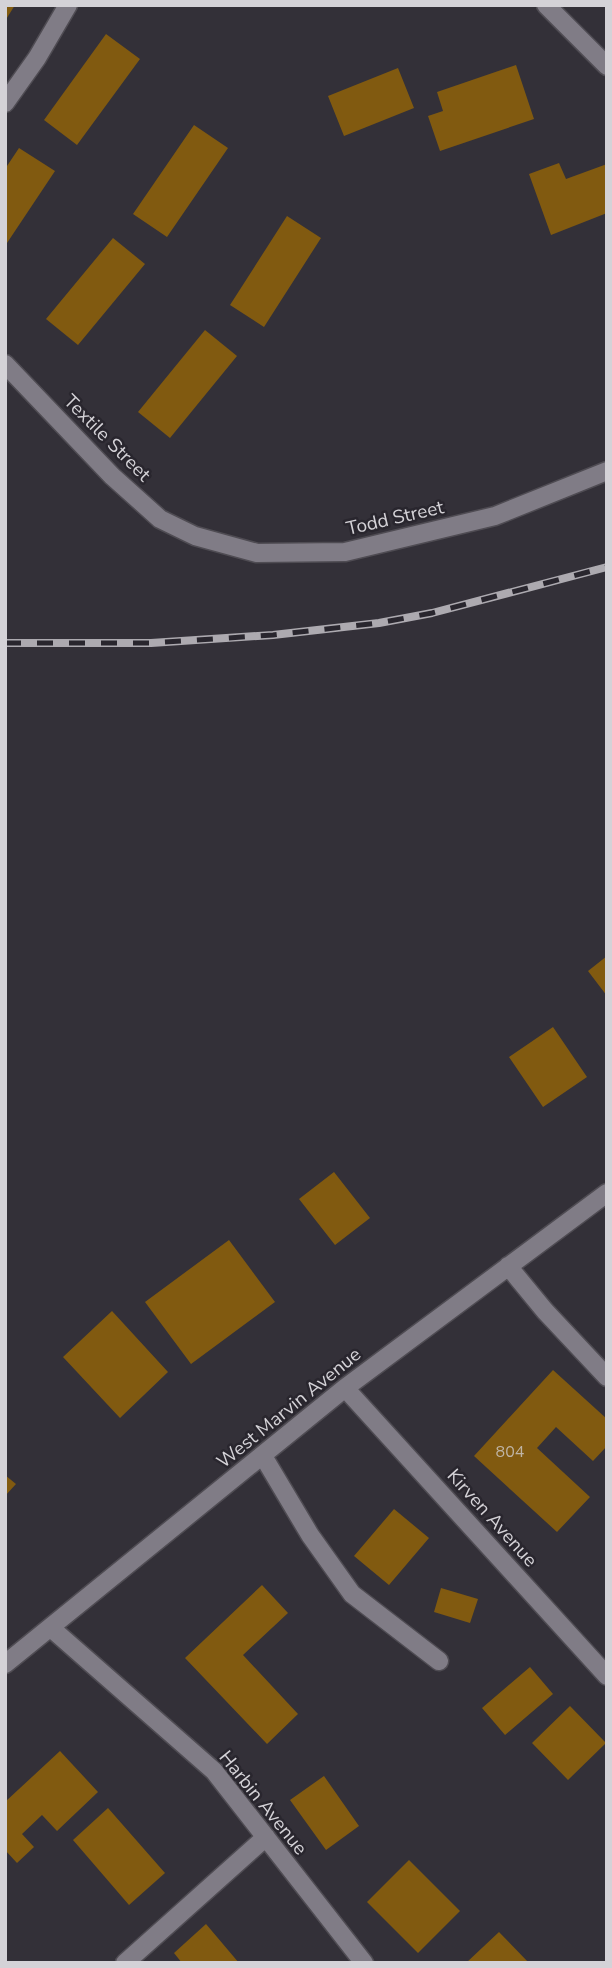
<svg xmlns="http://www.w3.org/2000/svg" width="612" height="1968" viewBox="0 0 612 1968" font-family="'Nunito Sans',sans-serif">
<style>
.building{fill:#815a10}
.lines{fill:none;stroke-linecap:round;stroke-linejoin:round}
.minor-casing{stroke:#4f4c53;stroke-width:21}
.minor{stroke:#807c86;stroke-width:18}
.rail-casing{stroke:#adaab0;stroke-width:8}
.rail{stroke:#29262e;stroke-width:5;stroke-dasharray:16;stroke-linecap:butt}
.labels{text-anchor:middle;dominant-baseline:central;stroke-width:5;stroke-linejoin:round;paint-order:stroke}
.number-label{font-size:16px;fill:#bfb4a5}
.street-label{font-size:19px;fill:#d4d2d7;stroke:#29262e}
</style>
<rect width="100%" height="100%" fill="#333038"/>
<!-- building -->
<path class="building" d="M5,5H15L5,21Z
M106,34L140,59L77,145L44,120Z
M516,65L534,119L440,151L428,116L443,111L437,92Z
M398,68L414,108L344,136L328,96Z
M194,125L228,148L167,237L133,214Z
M19,148L55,171L5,246V169Z
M559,163L566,179L607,164V213L551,235L529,174Z
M287,216L321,238L264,327L230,305Z
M113,238L145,264L78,345L46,319Z
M205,330L237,356L170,438L138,412Z
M607,956V996L588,971Z
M553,1027L587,1077L543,1107L509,1057Z
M334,1172L370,1218L335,1245L299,1199Z
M229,1240L275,1302L191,1364L145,1302Z
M112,1311L168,1372L120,1418L63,1357Z
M553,1370L607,1419V1446L593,1461L556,1427L537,1448L590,1497L557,1532L474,1456Z
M5,1475L16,1484L5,1496Z
M394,1509L429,1538L389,1585L354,1556Z
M262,1585L288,1613L243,1655L298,1714L267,1744L185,1658Z
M441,1588L478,1599L470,1623L434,1612Z
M530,1667L553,1694L505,1735L482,1708Z
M570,1706L606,1743L568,1780L532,1743Z
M60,1751L98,1792L57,1831L42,1815L22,1834L34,1847L17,1863L5,1850V1802Z
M324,1776L359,1826L326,1850L290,1800Z
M108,1808L165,1873L129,1905L73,1840Z
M409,1860L460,1911L418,1953L367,1902Z
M206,1924L239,1963H182L174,1953Z
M499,1932L529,1963H466Z"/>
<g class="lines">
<defs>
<path id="minor" d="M546,5L607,66
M5,103L37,58L68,5
M5,364L112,476L160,519L195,536L257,553L345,552L495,516L607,471
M508,1266L545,1311L607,1377
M345,1388L607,1676
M263,1456L310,1535L352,1594L439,1661
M51,1628L214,1771L364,1963
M5,1664L345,1388L607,1193
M125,1963L266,1837"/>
</defs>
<!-- minor casing -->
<use href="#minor" class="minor-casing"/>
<!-- minor -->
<use href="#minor" class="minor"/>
<defs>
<path id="rail" d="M5,643H151L273,635L379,623L432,613L607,567"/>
</defs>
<!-- rail casing -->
<use href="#rail" class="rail-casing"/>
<!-- rail -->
<use href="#rail" class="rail"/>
</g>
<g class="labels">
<!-- number labels -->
<g class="number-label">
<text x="510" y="1452">804</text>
</g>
<!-- street labels -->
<g class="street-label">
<text transform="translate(107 438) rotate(45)">Textile Street</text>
<text transform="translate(395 518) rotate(-13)">Todd Street</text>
<text transform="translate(289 1408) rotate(-39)">West Marvin Avenue</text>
<text transform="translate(492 1518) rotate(48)">Kirven Avenue</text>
<text transform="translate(263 1803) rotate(51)">Harbin Avenue</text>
</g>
</g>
<!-- border -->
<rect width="612" height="1968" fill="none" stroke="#d4d2d7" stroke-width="14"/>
</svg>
